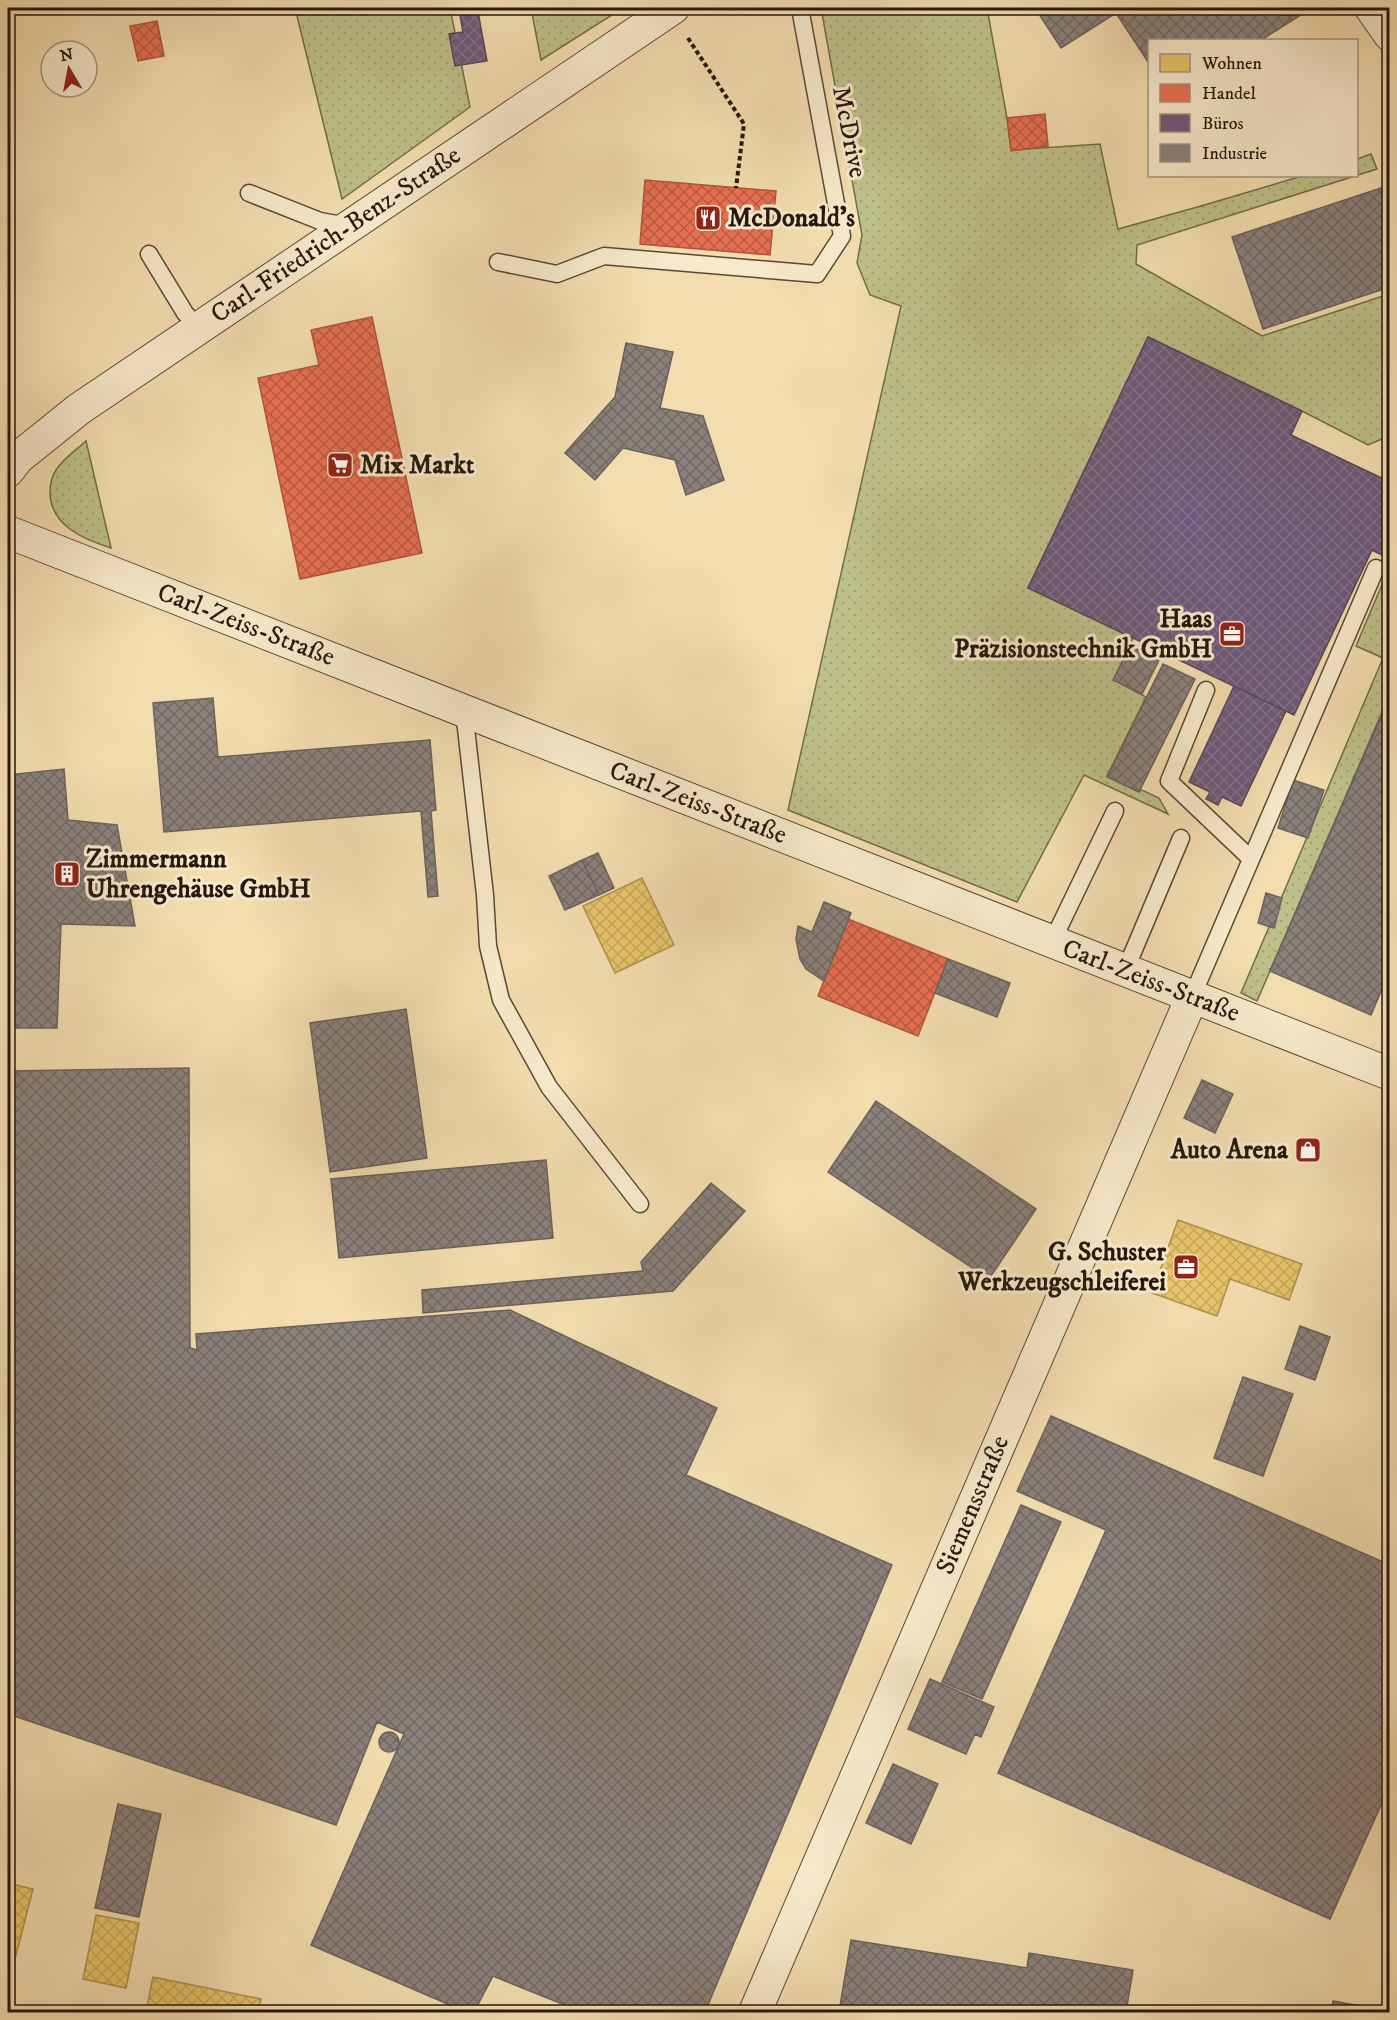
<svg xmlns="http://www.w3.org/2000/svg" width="1397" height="2020" viewBox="0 0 1397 2020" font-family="'IM FELL DW Pica',serif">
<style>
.grass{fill:url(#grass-dots);stroke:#726c4b;stroke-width:1.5}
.homes{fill:url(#homes-cross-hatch);stroke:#ae904e;stroke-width:1.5}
.shops{fill:url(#shops-cross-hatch);stroke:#ad553d;stroke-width:1.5}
.offices{fill:url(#offices-cross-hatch);stroke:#584559;stroke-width:1.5}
.industry{fill:url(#industry-cross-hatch);stroke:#6c615b;stroke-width:1.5}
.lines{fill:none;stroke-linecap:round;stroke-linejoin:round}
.service-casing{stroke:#594836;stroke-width:19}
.minor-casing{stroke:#594836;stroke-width:34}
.path{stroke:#26170d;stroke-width:4;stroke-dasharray:4.5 3;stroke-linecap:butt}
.service{stroke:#f7e9cb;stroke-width:16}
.minor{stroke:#f7e9cb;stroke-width:32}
.labels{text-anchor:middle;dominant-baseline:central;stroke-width:6;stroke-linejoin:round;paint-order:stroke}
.street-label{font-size:26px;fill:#26170d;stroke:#f7e9cb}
.poi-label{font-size:26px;font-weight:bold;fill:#26170d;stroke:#f7e9cb;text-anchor:start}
</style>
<defs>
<pattern id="grass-dots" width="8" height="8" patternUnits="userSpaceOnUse" patternTransform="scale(1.5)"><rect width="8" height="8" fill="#bec089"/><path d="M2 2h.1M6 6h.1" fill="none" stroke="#a3a475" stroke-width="1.8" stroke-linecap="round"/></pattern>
<pattern id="homes-cross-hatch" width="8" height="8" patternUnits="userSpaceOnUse" patternTransform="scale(1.5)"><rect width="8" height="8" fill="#e9c46a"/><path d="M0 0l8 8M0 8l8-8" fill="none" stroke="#c8a85b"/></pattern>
<pattern id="shops-cross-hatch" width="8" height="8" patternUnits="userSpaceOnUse" patternTransform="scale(1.5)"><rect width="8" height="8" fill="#e76f51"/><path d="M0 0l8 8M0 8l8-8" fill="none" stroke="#bb5a42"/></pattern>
<pattern id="offices-cross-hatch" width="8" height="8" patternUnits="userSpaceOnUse" patternTransform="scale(1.5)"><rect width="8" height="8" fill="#6d597a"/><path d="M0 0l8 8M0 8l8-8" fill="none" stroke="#817189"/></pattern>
<pattern id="industry-cross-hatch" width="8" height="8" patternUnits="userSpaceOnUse" patternTransform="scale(1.5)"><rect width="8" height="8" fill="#8a817c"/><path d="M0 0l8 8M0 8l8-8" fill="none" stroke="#716964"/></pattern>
</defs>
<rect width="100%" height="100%" fill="#f3ddaf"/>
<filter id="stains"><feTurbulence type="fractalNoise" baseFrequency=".00333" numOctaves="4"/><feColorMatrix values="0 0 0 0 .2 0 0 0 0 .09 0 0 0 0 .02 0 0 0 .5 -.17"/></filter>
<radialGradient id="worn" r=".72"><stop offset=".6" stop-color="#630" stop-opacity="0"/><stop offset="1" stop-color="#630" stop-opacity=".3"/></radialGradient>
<!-- grass -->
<path class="grass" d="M295,8H450L470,107L342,199Z
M531,8H623L541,60Z
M821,8H987L1007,118L1011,150L1100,144L1118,229L1201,206L1302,176H1356L1357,159L1371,154L1377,169L1137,245L1136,264L1262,336L1389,294V436L1368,445L1302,411L1148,337L1028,588L1133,638L1114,680L1146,697L1107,776L1139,792L1142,790L1159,798L1168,814L1084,775L1017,902L788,810L901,306L870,295L857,263L862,235Z
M86,441L111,548C83,539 51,526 50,493C50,486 52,476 56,470C63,459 76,450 86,441Z
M1389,568V696L1257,1001L1241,993L1383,658L1356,646Z"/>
<!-- homes -->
<path class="homes" d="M642,878L674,945L615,973L583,906Z
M1178,1220L1302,1264L1289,1300L1230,1279L1217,1316L1152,1293Z
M8,1883L33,1889L14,1963L8,1962Z
M96,1915L139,1923L126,1988L83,1979Z
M153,1977L261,1999L258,2012H146Z"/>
<!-- shops -->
<path class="shops" d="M157,21L164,56L138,61L130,26Z
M1045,114L1048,146L1011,151L1007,118Z
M645,180L776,191L770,255L640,244Z
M372,317L422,553L300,579L258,378L319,365L311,330Z
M848,919L948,959L918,1036L818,996Z"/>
<!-- offices -->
<path class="offices" d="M478,12L487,61L455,66L449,34L463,32L460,15Z
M1148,337L1302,411L1291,435L1390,482V512L1382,528L1390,531V559L1372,550L1294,715L1028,588Z
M1234,686L1286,711L1241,806L1222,797L1218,805L1206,799L1210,792L1189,782Z"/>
<!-- industry -->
<path class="industry" d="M1035,8H1301L1304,13L1261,40H1150V65L1116,13L1061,48Z
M1390,185V287L1263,329L1232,237Z
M626,343L673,352L660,408L703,416L724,480L686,495L675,460L623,448L595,480L565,453L615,397Z
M1130,646L1159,660L1142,694L1113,680Z
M1163,664L1195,679L1139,792L1107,777Z
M1390,696V993L1382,989L1371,1015L1270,971Z
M213,698L218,757L430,740L436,810L431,811L438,896L428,897L421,811L164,832L153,703Z
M64,769L68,820L117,825L135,926L61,924L57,1028H8V775Z
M1293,780L1324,790L1308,838L1278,828Z
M598,853L614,888L599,895L582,860Z
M582,860L599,895L565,910L549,876Z
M1266,893L1282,898L1274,928L1258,923Z
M824,902L851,913L824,981L806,969L800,959L796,939L798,926L812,932Z
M948,959L1010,983L997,1017L935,993Z
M406,1009L427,1158L330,1172L310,1023Z
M189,1068L190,1348L197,1350L196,1334L510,1310L717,1408L686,1475L892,1565L705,2012H582L493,1976L474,2012H466L311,1945L404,1734L377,1722L336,1825L8,1714V1071Z
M1202,1080L1233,1094L1215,1133L1184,1118Z
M876,1101L1036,1209L989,1279L828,1172Z
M546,1160L553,1238L339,1258L331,1179Z
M711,1183L745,1211L673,1291L423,1313L422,1290L643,1271L641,1262Z
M1300,1326L1330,1337L1315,1380L1285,1369Z
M1243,1377L1293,1394L1263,1476L1214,1458Z
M1051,1416L1390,1565V1785L1330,1919L998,1773L1106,1530L1017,1491Z
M1021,1505L1061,1522L982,1699L942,1682Z
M930,1679L994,1707L981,1737L975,1734L966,1754L908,1729Z
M379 1742a10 10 0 1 1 20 0a10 10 0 1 1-20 0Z
M893,1764L938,1784L911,1844L866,1823Z
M118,1804L161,1814L139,1917L95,1908Z
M851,1940L1027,1968L1029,1953L1133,1970L1126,2012H839Z
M1333,2001L1367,2007L1366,2012H1331Z"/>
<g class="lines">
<defs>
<path id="service" d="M249,193L320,221L348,226
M149,254L185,313L198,328
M498,262L557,274L604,256L817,274L842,236L800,8
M1206,690L1169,781L1251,859
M464,711L485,895L488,946L501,1000L549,1087L640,1204
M1052,942L1115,811
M1125,971L1181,838
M1192,997L1376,568"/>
<path id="minor" d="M1371,8L1390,35
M8,471L18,458L79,409L673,8
M8,532L1390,1074
M755,2012L1192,997"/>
</defs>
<!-- service casing -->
<use href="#service" class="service-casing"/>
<!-- minor casing -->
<use href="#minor" class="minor-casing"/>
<!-- path -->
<path class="path" d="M688,38L744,124L736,188"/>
<!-- service -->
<use href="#service" class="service"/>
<!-- minor -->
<use href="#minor" class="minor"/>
</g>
<!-- icons -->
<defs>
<symbol id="restaurant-square" viewBox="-11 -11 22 22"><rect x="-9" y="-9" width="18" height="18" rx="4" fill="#8f2418" stroke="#f7e9cb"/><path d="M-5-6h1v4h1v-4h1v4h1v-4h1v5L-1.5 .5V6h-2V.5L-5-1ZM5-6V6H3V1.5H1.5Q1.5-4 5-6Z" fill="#fff"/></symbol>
<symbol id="supermarket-square" viewBox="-11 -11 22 22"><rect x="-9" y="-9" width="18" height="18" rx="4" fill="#8f2418" stroke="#f7e9cb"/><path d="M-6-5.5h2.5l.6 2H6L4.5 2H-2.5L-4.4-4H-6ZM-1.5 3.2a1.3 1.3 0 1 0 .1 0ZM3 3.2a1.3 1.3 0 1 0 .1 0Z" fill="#fff"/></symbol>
<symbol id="office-square" viewBox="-11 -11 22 22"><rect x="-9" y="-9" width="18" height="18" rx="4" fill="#8f2418" stroke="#f7e9cb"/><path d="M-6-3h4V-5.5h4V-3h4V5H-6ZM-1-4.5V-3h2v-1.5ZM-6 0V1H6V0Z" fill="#fff"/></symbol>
<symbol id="building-square" viewBox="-11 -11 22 22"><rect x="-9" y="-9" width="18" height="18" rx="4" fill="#8f2418" stroke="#f7e9cb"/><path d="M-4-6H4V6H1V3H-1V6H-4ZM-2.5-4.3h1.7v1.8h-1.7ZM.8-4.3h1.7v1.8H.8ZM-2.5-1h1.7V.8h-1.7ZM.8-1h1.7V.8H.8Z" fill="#fff"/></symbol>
<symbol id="shop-square" viewBox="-11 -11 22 22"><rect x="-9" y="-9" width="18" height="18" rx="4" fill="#8f2418" stroke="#f7e9cb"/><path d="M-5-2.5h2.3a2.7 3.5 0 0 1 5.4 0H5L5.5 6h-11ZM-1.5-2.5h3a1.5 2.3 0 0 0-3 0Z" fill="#fff"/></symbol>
</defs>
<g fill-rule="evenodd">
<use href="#restaurant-square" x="693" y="203" width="30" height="30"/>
<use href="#supermarket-square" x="325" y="450" width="30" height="30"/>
<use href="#office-square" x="1217" y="619" width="30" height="30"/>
<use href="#building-square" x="52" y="859" width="30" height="30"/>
<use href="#shop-square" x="1293" y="1135" width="30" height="30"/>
<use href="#office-square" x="1171" y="1252" width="30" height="30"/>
</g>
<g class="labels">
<!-- street labels -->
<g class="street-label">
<text transform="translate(849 132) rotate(79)">McDrive</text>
<text transform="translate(336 235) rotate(-34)">Carl-Friedrich-Benz-Straße</text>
<text transform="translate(246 625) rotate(21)">Carl-Zeiss-Straße</text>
<text transform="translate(698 803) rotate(21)">Carl-Zeiss-Straße</text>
<text transform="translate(1151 981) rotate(21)">Carl-Zeiss-Straße</text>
<text transform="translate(973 1505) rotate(-67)">Siemensstraße</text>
</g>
<!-- poi labels -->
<g class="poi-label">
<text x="728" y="218">McDonald's</text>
<text x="360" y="465">Mix Markt</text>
<text x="1212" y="619" text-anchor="end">Haas<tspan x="1212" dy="30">Präzisionstechnik GmbH</tspan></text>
<text x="86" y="859">Zimmermann<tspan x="86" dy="30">Uhrengehäuse GmbH</tspan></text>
<text x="1288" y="1150" text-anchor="end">Auto Arena</text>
<text x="1166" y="1252" text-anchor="end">G. Schuster<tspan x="1166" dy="30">Werkzeugschleiferei</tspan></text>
</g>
</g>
<!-- margin -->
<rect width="1397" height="2020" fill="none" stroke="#f3ddaf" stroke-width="30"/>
<rect x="9" y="9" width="1379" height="2002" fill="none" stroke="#26170d" stroke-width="3"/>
<rect x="15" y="15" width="1367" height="1990" fill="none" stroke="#26170d" stroke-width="1.5"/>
<!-- legend -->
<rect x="1148" y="39" width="210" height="138" fill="#f7e9cb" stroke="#a3957f" stroke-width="1.5"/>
<rect x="1160" y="54" width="30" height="18" fill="#e9c46a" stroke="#a3957f" stroke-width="1.5"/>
<text x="1202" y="69" font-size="18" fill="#26170d">Wohnen</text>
<rect x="1160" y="84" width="30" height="18" fill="#e76f51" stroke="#a3957f" stroke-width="1.5"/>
<text x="1202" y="99" font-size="18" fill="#26170d">Handel</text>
<rect x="1160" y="114" width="30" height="18" fill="#6d597a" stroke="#a3957f" stroke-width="1.5"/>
<text x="1202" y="129" font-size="18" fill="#26170d">Büros</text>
<rect x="1160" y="144" width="30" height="18" fill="#8a817c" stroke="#a3957f" stroke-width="1.5"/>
<text x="1202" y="159" font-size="18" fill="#26170d">Industrie</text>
<!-- north arrow -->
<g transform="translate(69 69) rotate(350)"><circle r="28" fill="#f7e9cb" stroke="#a3957f" stroke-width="1.5"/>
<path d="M0-4.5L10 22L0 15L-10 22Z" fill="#8f2418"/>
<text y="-9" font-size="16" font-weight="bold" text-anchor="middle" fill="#26170d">N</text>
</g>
<rect width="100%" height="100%" filter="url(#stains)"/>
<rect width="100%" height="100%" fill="url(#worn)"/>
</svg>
